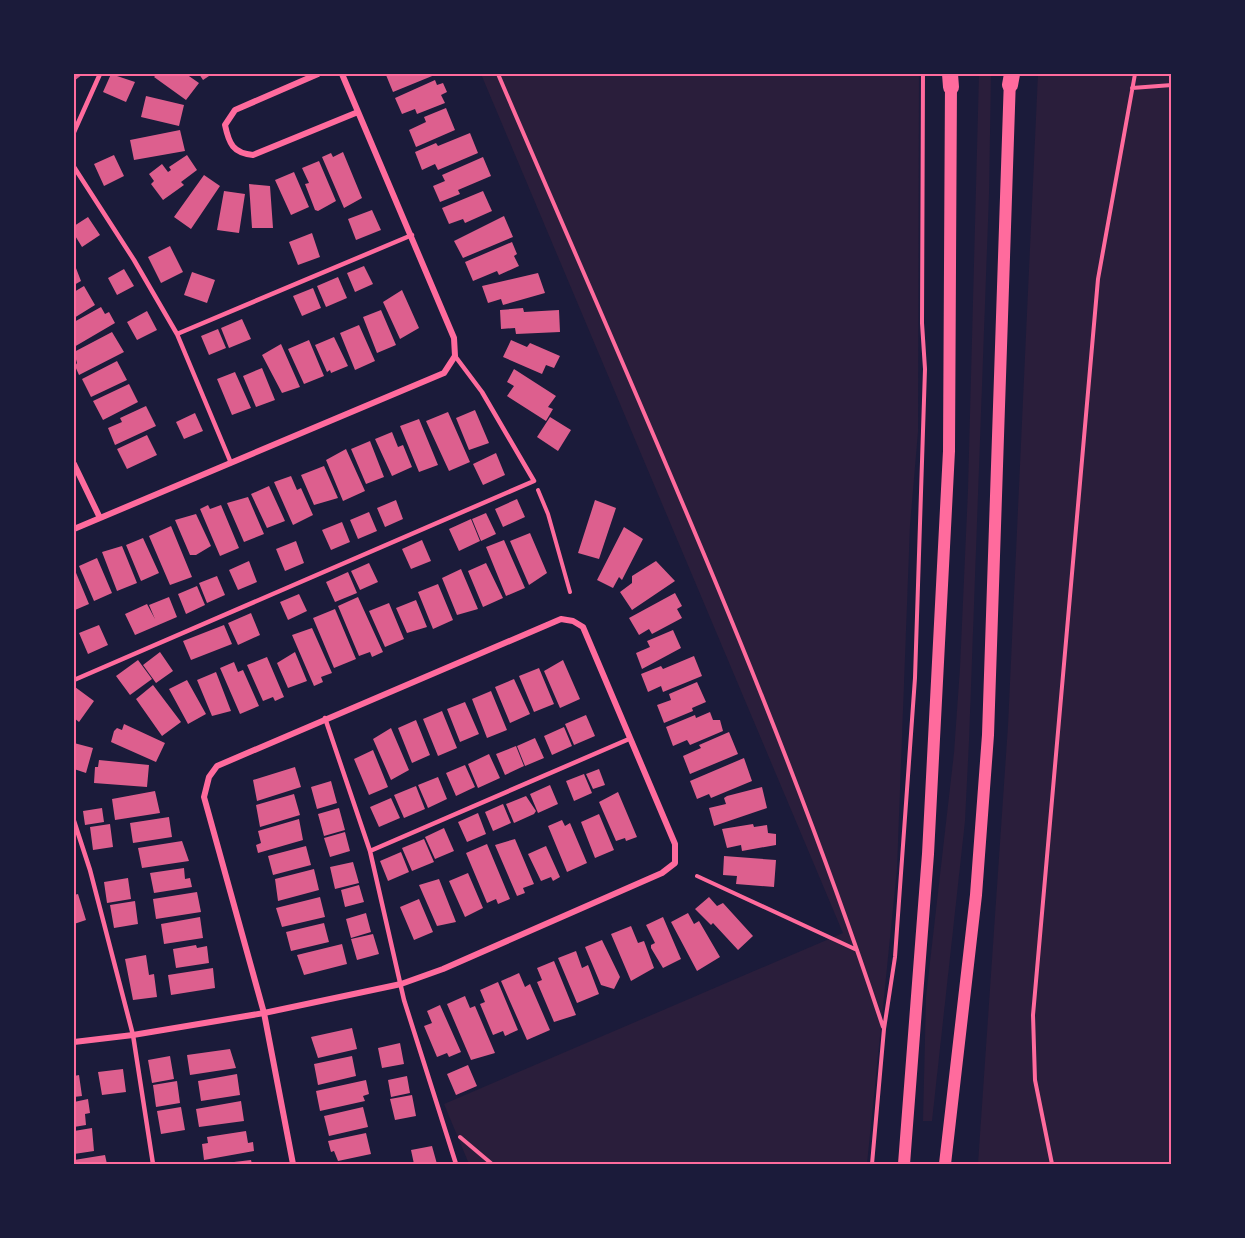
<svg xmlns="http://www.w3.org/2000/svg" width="1245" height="1238" viewBox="0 0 1245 1238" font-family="Spectral,serif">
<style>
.green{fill:#2a1e3b}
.building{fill:#dd5f8e}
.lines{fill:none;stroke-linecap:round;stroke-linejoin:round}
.path{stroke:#ff6b9d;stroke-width:4}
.service{stroke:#ff6b9d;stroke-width:4.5}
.minor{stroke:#ff6b9d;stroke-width:6}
.secondary{stroke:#ff6b9d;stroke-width:12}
.motorway{stroke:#ff6b9d;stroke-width:16}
.neatline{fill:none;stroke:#ff6b9d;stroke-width:2}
</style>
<rect width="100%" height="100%" fill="#1b1b3a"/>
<!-- green -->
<path class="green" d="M481,74H919L918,432L910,525L897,869L867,1164H469L444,1104L843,933Z
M979,74H991L989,194L969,741L965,821L932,1121H923L926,997L954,753L960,668L968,490Z
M1038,74H1171V1164H978L1008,726Z"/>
<!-- building -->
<path class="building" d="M74,74H83L74,81Z
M111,74L135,82L126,102L103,92Z
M157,74H186L199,83L186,100L154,77Z
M199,74H212L203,80Z
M388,74H437L393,92L386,75Z
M435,80L437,85L443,83L447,92L441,95L445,103L417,114L415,109L402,114L395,98Z
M146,96L184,105L179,126L141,117Z
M446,108L455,130L416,147L409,130L426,122L424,117Z
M180,130L185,151L134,160L130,140Z
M470,133L478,153L438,170L435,164L422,170L415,152L436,143L438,146Z
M343,152L362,198L344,208L322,157L331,153L333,157Z
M114,155L124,176L104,186L94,164Z
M187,155L197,170L181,182L184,185L163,200L151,184L154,181L149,174L162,164L168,172L171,170L169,167Z
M483,157L491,176L458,190L460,194L440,202L433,186L445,181L442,175Z
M319,161L336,201L318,211L315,210L305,184L309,183L302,168Z
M294,172L309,207L291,215L275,180Z
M204,175L220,186L191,229L174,217Z
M249,184L270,186L273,228H252Z
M224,191L245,194L239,233L217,230Z
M483,191L492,211L465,223L463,219L449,224L442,208Z
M372,210L381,230L356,240L348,219Z
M504,216L513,237L463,258L454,241Z
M88,217L100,235L82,247L74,234V226Z
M312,233L320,257L298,265L289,242Z
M512,242L517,254L514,256L519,266L499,275L497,271L473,281L465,262Z
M170,246L183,272L161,283L148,257Z
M74,263L81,281L74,285Z
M364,266L373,284L355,292L347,273Z
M124,269L134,286L117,295L108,278Z
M192,272L215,280L207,303L184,295Z
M538,273L545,293L503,305L501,299L488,303L482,286Z
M338,277L347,298L326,307L317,286Z
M84,286L95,305L74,318V292Z
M313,288L321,308L302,316L293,296Z
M402,290L419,328L400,339L383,302Z
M101,307L105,314L109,312L115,323L74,347V322Z
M523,308L524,312L559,310L560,332L516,334L515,328L501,329L500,310Z
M381,310L396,345L377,353L363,317Z
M147,311L157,330L137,340L127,322Z
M242,319L251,339L229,348L221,328Z
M359,325L375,361L355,370L340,333Z
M218,329L226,348L209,355L201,336Z
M112,332L124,352L79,375L75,366L77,363L74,352Z
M334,337L348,366L331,373L330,370L327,372L315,345Z
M309,340L324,376L304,384L288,349Z
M511,340L527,347L530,343L560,356L554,368L546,365L542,374L503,357Z
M281,344L300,387L282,393L262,355Z
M117,361L127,380L91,397L82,379Z
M262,368L275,400L256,407L243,376Z
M514,369L556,396L548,407L553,409L546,421L507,396L514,386L507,382Z
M235,372L251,408L232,415L217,379Z
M129,384L138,402L103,420L93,401Z
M146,406L156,426L115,445L108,428L122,422L120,418Z
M475,410L489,443L469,450L456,418Z
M448,412L470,462L449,471L426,421Z
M195,413L203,431L184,439L176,422Z
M550,417L571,430L558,451L537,437Z
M419,419L438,465L419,472L400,426Z
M392,432L398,447L403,445L412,467L392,476L375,439Z
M147,435L157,455L127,469L117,449Z
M370,441L384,477L366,484L351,449Z
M346,449L365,491L343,501L326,460Z
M496,453L505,475L483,485L473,464Z
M324,466L338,498L314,505L301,475Z
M291,476L297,490L301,488L313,515L293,525L274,482Z
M269,486L285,521L267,528L251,494Z
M248,497L264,534L244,542L227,503Z
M517,499L525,517L503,527L495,509Z
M396,500L403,519L385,527L377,508Z
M595,500L616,508L599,559L578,553Z
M208,505L210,509L221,505L239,548L220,556L200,509Z
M369,512L377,531L358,539L350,520Z
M486,513L496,534L481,541L472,519Z
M196,514L211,546L196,555H190L175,520Z
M471,519L480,541L459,551L449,529Z
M342,522L350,542L331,550L322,530Z
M171,526L192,577L170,585L149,536Z
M624,527L643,539L622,580L619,577L613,588L597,580Z
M530,533L547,573L529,585L510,541Z
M143,538L159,573L141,581L126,545Z
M422,540L431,561L411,569L402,549Z
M504,540L525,588L506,596L486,547Z
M296,541L304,563L285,571L276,549Z
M122,546L137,583L117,591L102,552Z
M97,558L112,593L94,601L79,566Z
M249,561L257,582L238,590L229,570Z
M656,561L675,581L632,610L620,592L632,583V576Z
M369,563L378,582L360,590L351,571Z
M486,563L503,598L483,607L468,571Z
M74,568L89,604L75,610L74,607Z
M461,569L478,609L457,615L442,578Z
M348,572L357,593L335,602L326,582Z
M217,576L225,595L207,603L199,583Z
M438,584L453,620L433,629L418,592Z
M197,586L205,605L186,614L178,594Z
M675,593L682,606L677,609L682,618L652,634L649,629L639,635L629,618Z
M299,594L307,611L288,620L280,602Z
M169,597L177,617L135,635L125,614L147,604L155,619L149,605Z
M358,597L383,652L372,657L370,652L359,656L338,606Z
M416,600L427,627L407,633L396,608Z
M389,603L404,639L385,647L369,611Z
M335,609L356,659L334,668L313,618Z
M251,613L260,635L238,645L228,623Z
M99,625L108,645L88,654L79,633Z
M224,625L232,644L191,660L183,641Z
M312,628L332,673L321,677L323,682L314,686L292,635Z
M673,630L681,648L642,669L636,653L650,647L647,641Z
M160,652L173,671L156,683L143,665Z
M295,652L307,681L288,688L277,663Z
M694,656L702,676L663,692L661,686L648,692L641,674L661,666L663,669Z
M267,657L284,697L275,701L273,697L263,701L247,665Z
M138,660L152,679L130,695L116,676Z
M563,660L580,699L560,708L544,671Z
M234,662L238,672L243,670L259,706L240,714L220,668Z
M539,668L554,704L534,712L519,676Z
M216,672L231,711L212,716L197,680Z
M514,679L530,714L510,723L495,687Z
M187,680L206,714L188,724L169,689Z
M697,682L706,702L692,708L693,711L664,723L657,705L671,700L669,694Z
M153,685L181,722L162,736L136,699Z
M75,687L94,701L79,722L74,718Z
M491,691L507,730L487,738L472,699Z
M465,702L479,734L460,742L447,709Z
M442,711L457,748L438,756L423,719Z
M710,712L713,720H720L723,731L690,745L687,740L673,746L666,727L695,715L696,718Z
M586,715L595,736L574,745L565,724Z
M416,720L430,755L412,763L398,728Z
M124,724L165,743L156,762L111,742L114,731L117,728L122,730Z
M564,727L572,746L552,755L544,736Z
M391,728L409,770L391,780L373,739Z
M729,732L738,754L690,774L683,756L701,748L699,745Z
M535,738L544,758L525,766L517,746Z
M74,743L93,748L86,773L74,769Z
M516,746L524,766L505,775L496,754Z
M373,750L388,787L369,795L354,759Z
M489,754L500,778L478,788L468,764Z
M744,758L752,781L711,798L709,794L697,799L690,781Z
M99,760L149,765L147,787L94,783L95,767H98Z
M465,765L475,787L456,796L446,773Z
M295,767L301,787L257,801L253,780Z
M599,769L605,785L593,789L586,774Z
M584,774L592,793L574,801L566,781Z
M438,777L447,799L428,808L418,785Z
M331,781L337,803L317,809L311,787Z
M550,785L558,804L538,813L530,794Z
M416,786L425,809L404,818L394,795Z
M762,787L767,808L714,826L709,808L726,804L724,798L727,796Z
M155,791L160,813L115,820L112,799Z
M618,792L637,837L626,841L625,838L616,841L599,802Z
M294,794L300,815L260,827L256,805Z
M526,796L536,811L534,814L514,823L506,804Z
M391,798L400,818L379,827L370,807Z
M503,804L511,823L493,831L485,812Z
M102,808L104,822L85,825L83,811Z
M339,808L345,830L324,836L318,814Z
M478,813L486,834L467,842L458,822Z
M599,814L614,850L595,858L581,822Z
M169,817L172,837L133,843L130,823Z
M299,819L303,840L258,853L256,845L261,843L258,831Z
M562,820L565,826L570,823L587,863L567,872L548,826Z
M110,824L113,847L93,850L90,827Z
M753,824L754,827L767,825L768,833L776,834V845L742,851L741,845L727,848L722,829Z
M444,828L454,851L435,859L425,837Z
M345,832L350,851L330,857L324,838Z
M424,839L434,862L412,871L402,848Z
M515,839L534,884L523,888L525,893L517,896L495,845Z
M182,841L189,861L142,868L138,848Z
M487,844L510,899L498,904L496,899L487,903L466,853Z
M306,846L311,865L273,875L268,856Z
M546,846L560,877L553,881L551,877L541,881L528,854Z
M401,852L409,872L388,881L380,861Z
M724,856L776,860L774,887L736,884L737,876L723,875Z
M353,862L359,883L335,889L330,867Z
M184,868L185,879L190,878L192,887L154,893L150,873Z
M314,869L319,890L278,901L275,879Z
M468,873L483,908L465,917L449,881Z
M128,878L131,899L107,903L104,882Z
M439,879L456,922L437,926L419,885Z
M359,885L364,902L345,907L341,890Z
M197,892L201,912L156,919L153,899Z
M78,894L86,920L74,924V895Z
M320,897L325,917L282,927L276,908Z
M709,897L717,906L723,903L753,936L738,950L713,923L711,925L695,909Z
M419,899L433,932L414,940L400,907Z
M135,901L138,924L114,928L110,905Z
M366,913L371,932L351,938L346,919Z
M688,913L694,924L699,921L720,957L697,971L671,922Z
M200,917L203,938L164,944L161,924Z
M663,917L681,959L663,968L651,948V945L655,943L646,925Z
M324,923L329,942L291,951L286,932Z
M631,926L638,943L644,941L654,968L631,981L611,934Z
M373,934L379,954L357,960L351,939Z
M602,940L620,977L614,989L601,985L585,947Z
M342,944L347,964L304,975L297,955Z
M196,945L197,948L207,946L209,963L176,968L173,949Z
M576,951L582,968L588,965L599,994L577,1003L558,958Z
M146,955L149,975L154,974L157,997L133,1000L125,959Z
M554,961L576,1015L554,1022L537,982L542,980L537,968Z
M213,968L215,988L171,995L168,975Z
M519,973L525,987L530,984L550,1030L527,1040L501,981Z
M498,982L518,1030L505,1036L503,1031L493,1035L480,1004L485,1002L480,990Z
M465,996L470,1008L475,1006L495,1053L471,1060L447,1004Z
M440,1005L461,1052L449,1057L447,1053L437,1057L424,1026L432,1023L427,1011Z
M352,1028L357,1049L318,1058L311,1037Z
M400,1043L404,1064L382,1068L378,1048Z
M230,1049L236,1068L190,1075L187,1055Z
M170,1056L174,1079L152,1083L148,1060Z
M352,1056L356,1076L318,1085L314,1064Z
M468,1065L477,1086L456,1095L447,1074Z
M123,1069L126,1092L102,1095L98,1072Z
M237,1074L240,1095L201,1101L198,1081Z
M79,1075L82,1096L74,1097V1076Z
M407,1076L410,1093L391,1097L388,1080Z
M366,1080L369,1094L363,1096L365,1101L320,1111L316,1091Z
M177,1081L180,1103L156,1107L153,1085Z
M412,1095L416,1116L395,1120L390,1099Z
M88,1099L90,1113L85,1114L86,1125L74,1127V1102Z
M241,1101L244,1121L199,1127L196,1109Z
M181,1107L185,1130L161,1134L157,1111Z
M363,1107L368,1127L329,1136L324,1116Z
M92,1128L94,1151L74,1154V1131Z
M246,1131L248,1143L253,1142L254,1151L204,1160L202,1144L208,1143L207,1137Z
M366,1133L371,1154L338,1161L334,1151L331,1152L328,1141Z
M432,1146L437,1164H414L411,1150Z
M105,1155L107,1164H74V1160Z
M251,1160L252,1164H234V1162Z"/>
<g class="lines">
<!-- path -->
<path class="path" d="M498,74C632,388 776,701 883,1027
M1132,88L1172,85
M538,490L548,514L570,592
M697,876L857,950
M460,1137L492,1164
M872,1164L884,1029L895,957L915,678L925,369L922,323L923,74
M1052,1164L1035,1080L1033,1015L1098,279L1135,74"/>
<!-- service -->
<path class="service" d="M74,132L100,74
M74,167L134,260L177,334L231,463
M177,334L412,235
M74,680L534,481L482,392L455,356
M325,718L370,851L404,1000L456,1164
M74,821L90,870L133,1035L153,1164
M370,851L629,739"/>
<!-- minor -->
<path class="minor" d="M318,74L235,110L225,125C229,144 233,153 253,155L358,112
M74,464L100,518
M74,529L444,373L455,356L454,338L342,74
M74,1042L133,1035L264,1013L401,984L443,969L662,873L675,863V844L583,627L573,621L561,619L217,766L209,777L204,797L264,1013L293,1164"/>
<!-- secondary -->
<path class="secondary" d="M904,1164L928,854L949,451L951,81
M945,1164L976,895L988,735L1010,78"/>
<!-- motorway -->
<path class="motorway" d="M950,74L951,87
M1010,85L1012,74"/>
</g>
<!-- border -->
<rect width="1245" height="1238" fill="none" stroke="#1b1b3a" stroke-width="150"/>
<rect x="75" y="75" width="1095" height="1088" class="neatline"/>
</svg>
